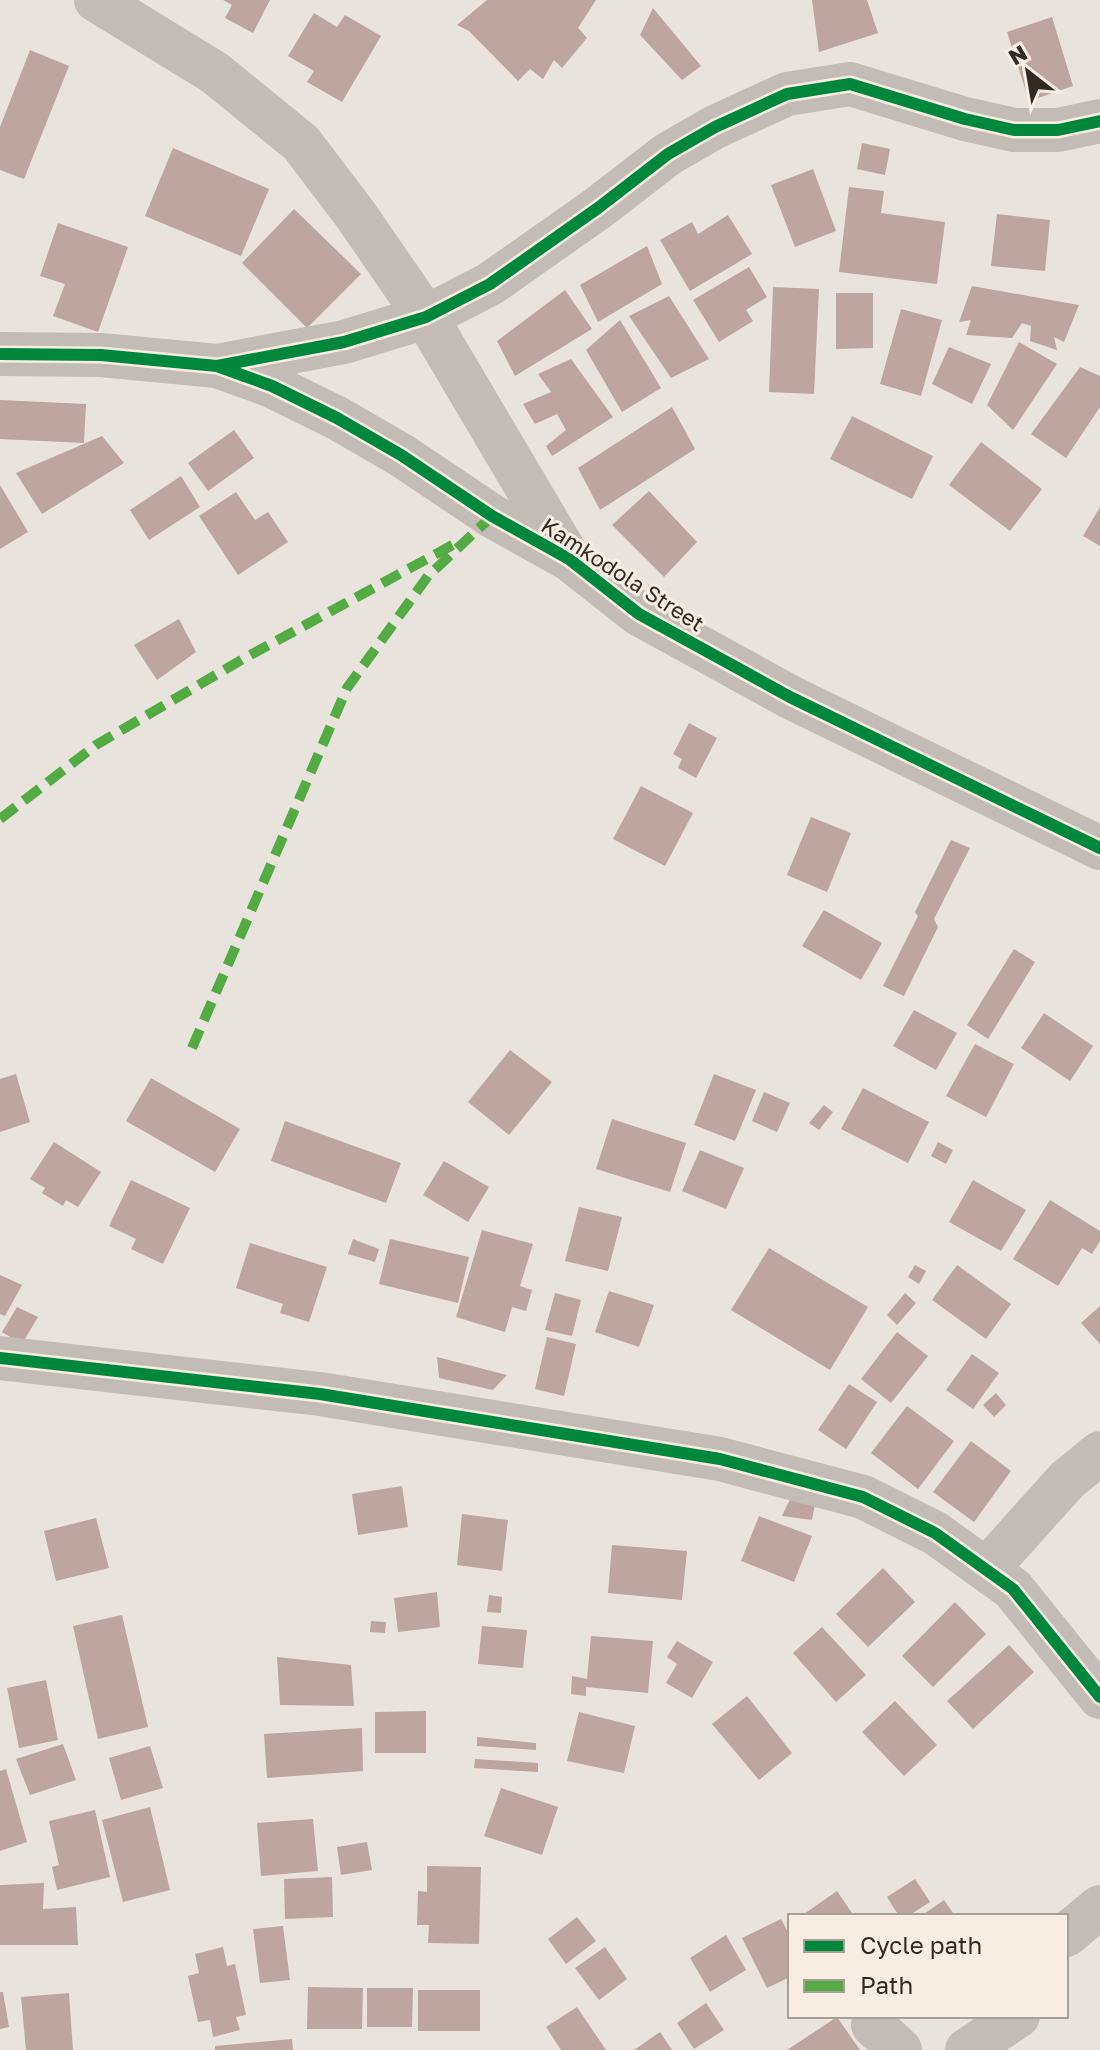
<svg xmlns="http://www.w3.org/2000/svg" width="1100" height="2050" viewBox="0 0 1100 2050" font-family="'Golos Text',sans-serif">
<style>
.building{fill:#bca69f}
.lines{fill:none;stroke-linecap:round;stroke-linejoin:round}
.street{stroke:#c2bbb6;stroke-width:44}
.quiet{stroke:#54ab44;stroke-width:10;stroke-dasharray:20 10;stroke-linecap:butt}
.cycleway-casing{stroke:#f7ede3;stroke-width:17}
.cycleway{stroke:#00873e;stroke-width:12}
.labels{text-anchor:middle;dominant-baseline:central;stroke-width:6;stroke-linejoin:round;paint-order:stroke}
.street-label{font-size:22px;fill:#322925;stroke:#f7ede3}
</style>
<rect width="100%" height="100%" fill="#e9e3dd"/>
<!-- building -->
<path class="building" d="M223,0H270L253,33L225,18L232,5Z
M487,0H596L578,28L587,38L562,68L554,60L543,79L530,69L518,81L469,31L457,25Z
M812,0H867L878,33L819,52Z
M653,8L701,66L682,80L640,35Z
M314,13L337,27L345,15L381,36L342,102L307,82L314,71L288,56Z
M1052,17L1073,86L1029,101L1007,32Z
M30,50L69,66L24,179L0,170V127Z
M862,143L890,149L885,175L857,169Z
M173,148L269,189L241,256L145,216Z
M813,169L836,231L795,247L771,185Z
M849,187L884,191L881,213L945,222L937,284L839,272Z
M294,209L361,274L307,328L242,263Z
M997,214L1050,220L1045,271L991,266Z
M728,215L752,254L690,291L660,240L692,222L698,234Z
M58,223L128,247L98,332L53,316L65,284L40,276Z
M647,246L662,284L598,322L580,285Z
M749,267L767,297L746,310L753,321L719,342L693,300Z
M972,286L1079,305L1064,342L1054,337L1057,350L1030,341L1031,326L1022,323L1012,338L966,335L971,320L959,322Z
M773,287L819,289L814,394L769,392Z
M565,290L592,329L515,376L497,341Z
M836,293H873V348L836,349Z
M669,296L709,359L671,378L629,316Z
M901,309L942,320L921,396L880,384Z
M620,320L661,388L622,412L586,350Z
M1019,342L1057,364L1013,430L987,405Z
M949,347L991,364L972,404L932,384Z
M571,359L613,417L552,456L546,446L566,430L557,414L535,424L523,404L551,392L538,374Z
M1080,367L1100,376V407L1066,458L1031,434Z
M0,400L86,404L84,443L0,439Z
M672,407L695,449L600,510L578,468Z
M852,416L933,456L912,499L830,459Z
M234,430L254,458L208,491L188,463Z
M102,436L124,463L42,514L16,473Z
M981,442L1042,489L1010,531L949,485Z
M181,476L200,507L149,540L130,510Z
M0,485L28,532L0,549Z
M649,491L697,542L664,577L612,525Z
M236,492L255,520L268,512L288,542L238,575L199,516Z
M1100,507V546L1083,536Z
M179,619L196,652L157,680L134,645Z
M689,723L717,738L696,778L678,768L682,759L673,754Z
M641,786L693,813L665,866L613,839Z
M811,817L851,833L827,892L787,875Z
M951,840L970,848L934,919L938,927L904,996L883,986L918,916L915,912Z
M824,910L882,943L861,980L802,946Z
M1014,949L1035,962L988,1039L967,1025Z
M914,1010L957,1033L936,1070L893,1046Z
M1044,1013L1093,1046L1070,1081L1021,1048Z
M975,1044L1014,1064L986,1117L946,1096Z
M510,1050L552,1082L509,1135L468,1102Z
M16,1074L30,1122L0,1132V1079Z
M714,1074L756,1090L735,1141L694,1125Z
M151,1078L240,1129L215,1172L126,1121Z
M863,1088L929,1122L908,1163L841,1129Z
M764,1092L790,1103L777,1132L752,1121Z
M824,1105L833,1112L819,1130L809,1123Z
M612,1119L686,1143L670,1192L596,1169Z
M285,1121L401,1163L386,1203L271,1161Z
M54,1142L101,1172L78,1207L66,1200L63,1206L42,1193L45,1188L30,1179Z
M938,1142L953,1150L946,1164L931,1156Z
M700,1150L744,1168L726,1209L682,1191Z
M444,1161L489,1187L468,1222L423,1195Z
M131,1180L190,1208L163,1264L131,1249L136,1239L109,1226Z
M973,1180L1026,1210L1001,1251L949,1222Z
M1050,1200L1100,1231V1241L1092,1254L1082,1248L1058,1286L1013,1259Z
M579,1207L622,1217L608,1271L565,1261Z
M482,1230L533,1244L520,1286L532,1290L526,1311L512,1307L505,1332L456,1317Z
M353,1239L379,1249L375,1262L348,1254Z
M390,1239L469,1257L458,1303L379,1284Z
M250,1243L327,1267L309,1322L280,1313L283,1304L236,1288Z
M769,1248L868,1307L830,1370L731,1310Z
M915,1265L926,1271L919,1284L908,1277Z
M957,1265L1011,1304L986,1339L932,1300Z
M0,1275L22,1285L5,1316L0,1314Z
M609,1291L654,1305L639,1347L595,1332Z
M555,1293L581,1300L572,1336L545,1330Z
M905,1293L916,1303L897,1325L887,1315Z
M1100,1306V1344L1081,1323Z
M17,1307L38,1317L22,1344L2,1332Z
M897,1332L928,1356L891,1403L861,1379Z
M547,1337L576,1344L564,1396L535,1389Z
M972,1354L999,1373L973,1409L946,1390Z
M437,1357L507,1375L493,1390L439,1378Z
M849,1384L877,1402L846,1449L818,1430Z
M996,1393L1006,1405L994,1417L983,1405Z
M907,1406L954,1441L918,1489L871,1453Z
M971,1441L1011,1471L974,1522L933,1492Z
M402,1486L408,1527L358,1535L352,1494Z
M791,1497L816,1499L812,1520L782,1516Z
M462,1514L508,1520L502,1571L457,1565Z
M759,1516L812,1536L794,1582L741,1561Z
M96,1518L109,1568L56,1581L44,1531Z
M612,1545L687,1551L682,1600L608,1593Z
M883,1568L915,1602L868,1647L836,1614Z
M437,1592L440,1627L398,1632L394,1598Z
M489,1595L502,1597L501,1613L487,1612Z
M955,1602L986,1634L933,1687L902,1656Z
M122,1615L148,1727L98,1739L73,1626Z
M371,1621L386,1622L385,1633L370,1632Z
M482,1626L527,1630L523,1668L478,1664Z
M822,1627L866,1675L836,1702L793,1653Z
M591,1636L653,1641L648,1693L586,1687V1696L571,1694L572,1676L587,1679Z
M677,1641L713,1662L692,1698L666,1683L677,1664L667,1657Z
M1009,1645L1034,1672L973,1729L947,1701Z
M277,1657L351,1665L354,1706L280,1705Z
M46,1680L58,1740L19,1748L7,1688Z
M747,1696L792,1753L759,1780L712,1724Z
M895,1701L937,1745L904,1776L862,1732Z
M426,1711V1753H375V1712Z
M579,1712L635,1726L624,1773L567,1761Z
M362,1728L363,1771L267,1778L264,1734Z
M477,1737L536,1743V1750L477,1746Z
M63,1744L76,1780L30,1795L16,1759Z
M150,1746L163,1788L121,1800L109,1758Z
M475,1759L538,1763V1772L474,1768Z
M6,1769L27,1842L0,1851V1771Z
M501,1788L558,1807L542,1855L484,1836Z
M150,1807L170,1890L123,1902L102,1820Z
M95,1810L110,1877L57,1890L52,1867L59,1865L49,1821Z
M313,1819L318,1871L261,1876L257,1823Z
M367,1842L372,1870L341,1875L337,1847Z
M427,1866L481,1867L479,1944L428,1943L429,1925H417L418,1891L427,1892Z
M332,1877L333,1917L285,1919L284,1879Z
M915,1879L930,1902L908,1916H899L887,1897Z
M44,1883L43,1909L76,1907L78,1945H0V1885Z
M837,1891L854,1916H801Z
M944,1900L955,1916H921Z
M577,1917L596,1941L566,1964L548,1939Z
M781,1919L790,1936V1977L767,1988L742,1938Z
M283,1926L290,1980L260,1983L253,1929Z
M726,1935L746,1970L710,1992L690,1958Z
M223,1947L227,1966L235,1964L246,2015L236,2017L240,2030L213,2037L210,2020L198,2022L188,1976L199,1973L195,1954Z
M605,1947L627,1979L599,2000L575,1968Z
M308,1987L363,1988L362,2029H307Z
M367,1988H413L412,2027H367Z
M418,1990H480V2031H418Z
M0,1992H3L9,2027L0,2029Z
M69,1993L73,2050H26L21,1997Z
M706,2003L724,2030L694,2049L677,2023Z
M577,2007L606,2050H561L546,2027Z
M837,2017L860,2050H787Z
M660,2032L672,2050H634Z
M292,2039L293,2050H215V2046Z"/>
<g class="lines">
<!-- street -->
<path class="street" d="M96,0L215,73L301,143L355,214L426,317L568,557
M0,354L101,355L217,366L344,342L426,317L490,284L598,208L668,154L715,127L787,94L850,84L965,119L1014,130H1058L1100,121
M217,366L272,386L337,418L401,455L492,516L569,559L639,614L790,697L1100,848
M0,1358L320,1394L720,1459L863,1497L935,1533L1013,1589L1100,1697
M987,1569L1067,1480L1100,1453
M1066,1935L1100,1907
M873,2025L900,2050
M967,2050L1018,2016"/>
<!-- quiet -->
<path class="quiet" d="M0,819L96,745L243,659L458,542
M192,1048L347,688L428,576L492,516"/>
<defs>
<path id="cycleway" d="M0,354L101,355L217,366L344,342L426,317L490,284L598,208L668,154L715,127L787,94L850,84L965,119L1014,130H1058L1100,121
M217,366L272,386L337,418L401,455L492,516L569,559L639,614L790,697L1100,848
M0,1358L320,1394L720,1459L863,1497L935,1533L1013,1589L1100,1697"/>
</defs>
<!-- cycleway casing -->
<use href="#cycleway" class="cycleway-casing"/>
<!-- cycleway -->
<use href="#cycleway" class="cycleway"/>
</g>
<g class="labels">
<!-- street labels -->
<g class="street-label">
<text transform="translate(623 574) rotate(33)">Kamkodola Street</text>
</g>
</g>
<!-- legend -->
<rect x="788" y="1914" width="280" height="104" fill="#f7ede3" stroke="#a89f97" stroke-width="2"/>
<rect x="804" y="1940" width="40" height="12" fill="#00873e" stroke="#a89f97" stroke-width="2"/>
<text x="860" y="1954" font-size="24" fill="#322925">Cycle path</text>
<rect x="804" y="1980" width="40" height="12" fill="#54ab44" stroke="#a89f97" stroke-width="2"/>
<text x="860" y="1994" font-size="24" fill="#322925">Path</text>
<!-- north arrow -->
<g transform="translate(1028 72) rotate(329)" stroke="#f7ede3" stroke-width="6" paint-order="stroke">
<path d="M0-6L14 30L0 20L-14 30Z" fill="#322925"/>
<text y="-12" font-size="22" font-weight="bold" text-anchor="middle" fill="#322925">N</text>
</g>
</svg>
